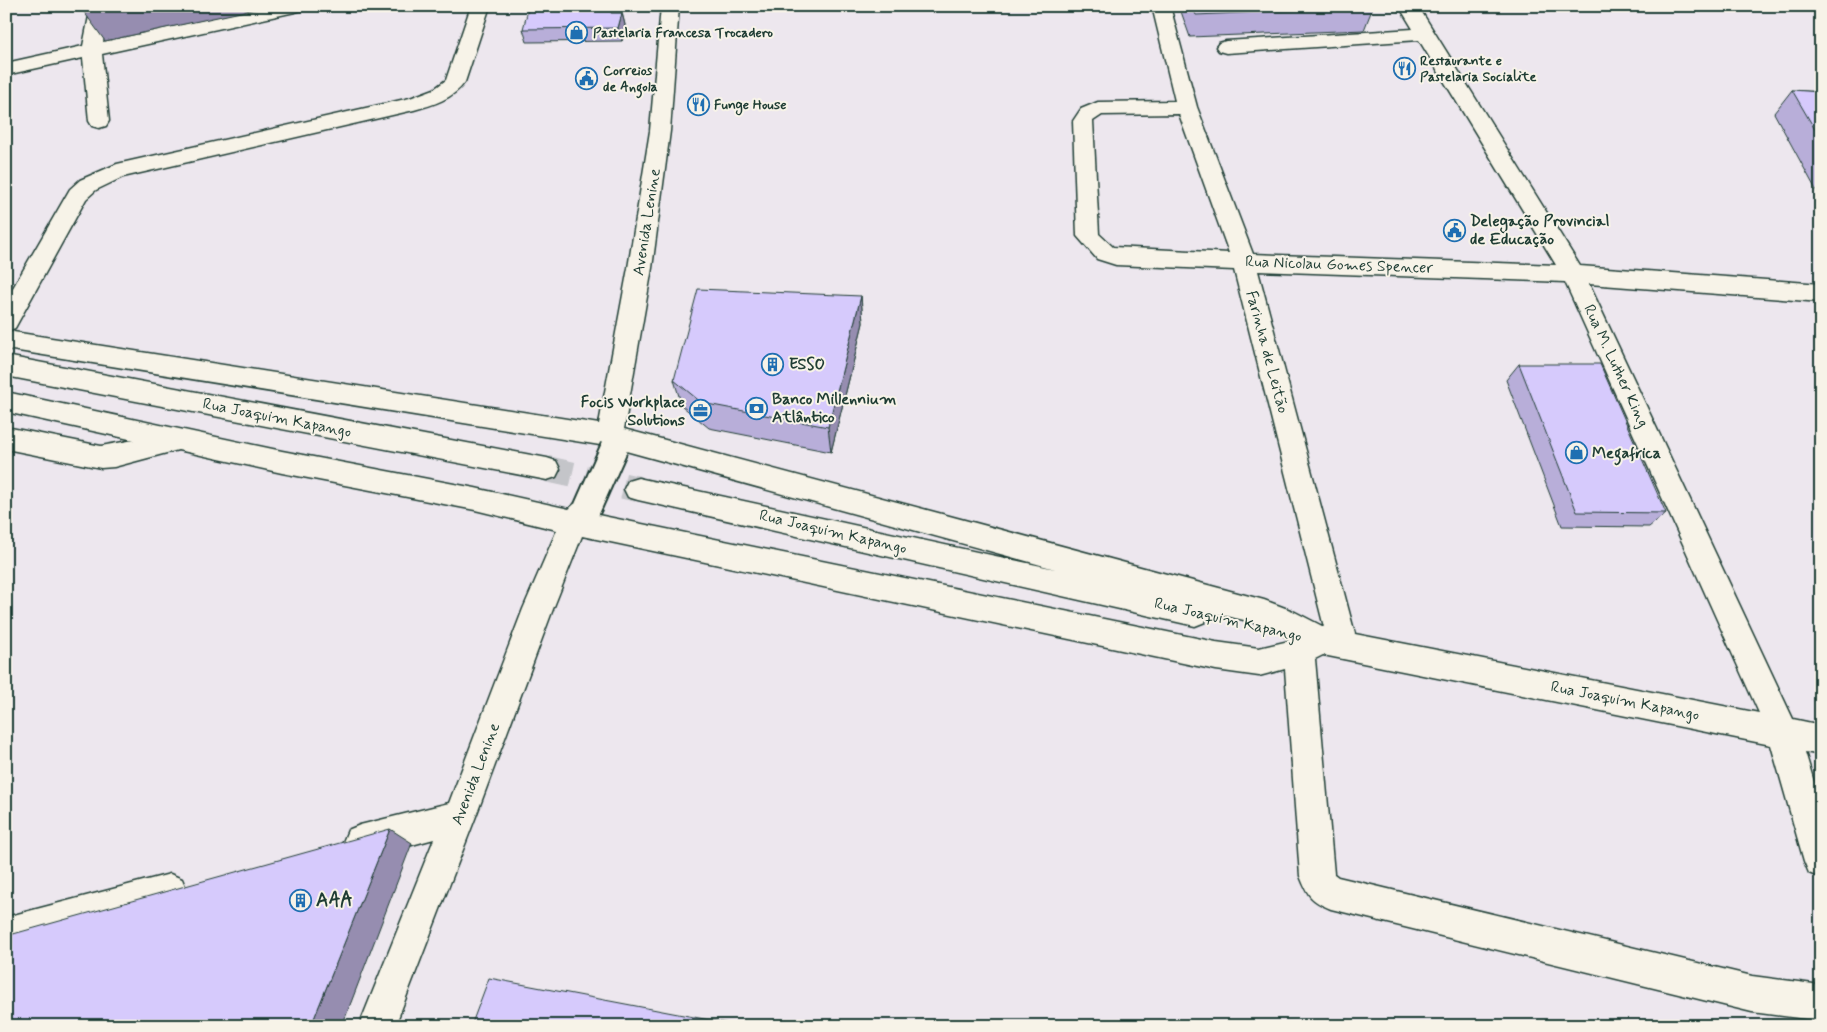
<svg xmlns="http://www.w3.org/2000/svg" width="1827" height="1032" viewBox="0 0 1827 1032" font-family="Mynerve,sans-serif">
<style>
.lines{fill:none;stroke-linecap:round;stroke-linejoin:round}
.minor-tunnel{stroke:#c4c5c9;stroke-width:26;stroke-dasharray:26 13;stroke-linecap:butt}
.minor-casing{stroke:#1f3d34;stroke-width:3}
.minor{fill:#f7f3e8;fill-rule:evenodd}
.minor-bridge-casing{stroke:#1f3d34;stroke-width:30;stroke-linecap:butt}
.minor-bridge{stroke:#f7f3e8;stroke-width:26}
.wall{fill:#b8aed9;stroke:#1f3d34}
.shaded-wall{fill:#968db0;stroke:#1f3d34}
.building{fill:#d6cafc;stroke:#1f3d34}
.labels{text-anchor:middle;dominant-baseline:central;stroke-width:4;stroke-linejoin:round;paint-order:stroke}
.far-poi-label{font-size:14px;font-weight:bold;fill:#1f3d34;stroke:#f7f3e8;text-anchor:start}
.poi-label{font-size:16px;font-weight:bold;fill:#1f3d34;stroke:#f7f3e8;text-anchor:start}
.street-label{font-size:16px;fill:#1f3d34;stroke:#f7f3e8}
.near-poi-label{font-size:19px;font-weight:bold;fill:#1f3d34;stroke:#f7f3e8;text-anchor:start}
</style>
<rect width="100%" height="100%" fill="#ede7ee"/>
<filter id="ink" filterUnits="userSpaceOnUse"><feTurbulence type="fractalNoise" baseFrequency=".02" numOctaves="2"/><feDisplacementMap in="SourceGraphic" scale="10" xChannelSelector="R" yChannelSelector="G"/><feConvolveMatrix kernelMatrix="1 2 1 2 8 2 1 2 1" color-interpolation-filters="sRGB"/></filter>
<g filter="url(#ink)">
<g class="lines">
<!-- minor-tunnel -->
<path class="minor-tunnel" d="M547,469L638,489"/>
<defs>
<path id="minor" d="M91,6H109L103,42L268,6H304L302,10L295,12L102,54L109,121L106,126L99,128L92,126L89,121L83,58L6,75V63L83,46Z
M471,6H490L465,82C453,99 433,105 414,110L123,177L96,190L86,199L15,328L7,331L599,424L628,268L650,131L661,6H679L670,131L652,268L624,429L1264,600L1293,611L1324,627L1234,270L1116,265L1097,259L1077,236L1073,121L1081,109L1098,102L1175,101L1152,6H1170L1197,107L1253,254L1556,265L1419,40L1226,53L1219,51L1216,47L1219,43L1226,41L1413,29L1399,6H1418L1580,266L1821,284V302L1589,284L1793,719L1821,725V755L1805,752L1821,805V878L1809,873L1804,861L1771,745L1323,655L1315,659L1334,874L1338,877L1752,976L1821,985V1021L1752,1012L1331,909C1311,901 1308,896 1300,876L1285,669L1259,676L1216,670L582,536L553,609L476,816L395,1026H359L434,839L360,859L348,854L343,842L348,830L360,825L449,803L523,609L557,530L475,510L282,473L178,450L114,467L101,468L6,449V427L101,446L134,440L6,412V392L282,451L475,488L569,509C578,500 584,496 597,501L601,509L598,515L1216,642L1259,648L1289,641C1282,626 1225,616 1209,612L1205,622L1195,626L638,500L628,497L624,489L628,481L638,478L1055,569L626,451L623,456L614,459L605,456L600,445L6,349V300L70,189L80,180L117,164L410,98L434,89L446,80ZM1179,114L1229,253L1113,247L1099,234L1093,121L1102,115ZM1258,271L1565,282L1759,713L1355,634Z
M6,356L547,458L556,461L560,469L556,477L547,480L6,376Z
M170,874L182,879L187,891L182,903L170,908L6,951V917Z"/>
</defs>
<!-- minor casing -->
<use href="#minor" class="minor-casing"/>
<!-- minor -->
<use href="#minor" class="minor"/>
<defs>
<path id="minor-bridge" d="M587,509L614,448"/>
</defs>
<!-- minor-bridge casing -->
<use href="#minor-bridge" class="minor-bridge-casing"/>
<!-- minor-bridge -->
<use href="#minor-bridge" class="minor-bridge"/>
</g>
<!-- wall -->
<path class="wall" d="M1179,6H1372L1373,7L1364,30L1190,37Z
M613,13H622L625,25L622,41L527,42L523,29Z
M1792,90L1821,92V199L1774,113Z
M861,296L863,323L831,452L709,428L682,406L674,380Z
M1519,364L1666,513L1649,527L1562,526L1506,380Z"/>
<!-- shaded-wall -->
<path class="shaded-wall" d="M114,6H269L105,41L84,12Z
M622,13L625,25L622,41L618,28Z
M861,296L863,323L831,452L828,427Z
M390,829L412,843L342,1026H311Z"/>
<!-- building -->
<path class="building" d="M85,6H114L84,12Z
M1192,6H1372L1373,7L1196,15Z
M612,9L611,13H622L618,28L523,29L528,10Z
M1792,90L1821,92V140Z
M698,289L861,296L828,427L702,403L674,380Z
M1519,364H1600L1666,513L1577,512Z
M390,829L311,1026H6V936Z
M489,978L741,1026H471Z"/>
</g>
<!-- icons -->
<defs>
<symbol id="shop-ring" viewBox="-11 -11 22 22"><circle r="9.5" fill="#f7f3e8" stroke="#1f6fb2" stroke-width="1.5"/><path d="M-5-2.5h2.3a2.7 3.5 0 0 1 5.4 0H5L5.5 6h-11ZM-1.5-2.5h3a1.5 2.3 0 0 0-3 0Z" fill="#1f6fb2"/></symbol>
<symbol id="restaurant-ring" viewBox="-11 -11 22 22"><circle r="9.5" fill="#f7f3e8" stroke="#1f6fb2" stroke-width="1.5"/><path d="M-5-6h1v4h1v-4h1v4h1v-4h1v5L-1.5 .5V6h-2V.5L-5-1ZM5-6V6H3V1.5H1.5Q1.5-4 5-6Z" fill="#1f6fb2"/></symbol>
<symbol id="civic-ring" viewBox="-11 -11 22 22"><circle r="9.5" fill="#f7f3e8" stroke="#1f6fb2" stroke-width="1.5"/><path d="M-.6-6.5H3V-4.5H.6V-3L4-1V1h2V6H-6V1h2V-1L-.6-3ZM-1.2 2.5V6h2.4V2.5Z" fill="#1f6fb2"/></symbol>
<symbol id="building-ring" viewBox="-11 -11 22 22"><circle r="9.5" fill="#f7f3e8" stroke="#1f6fb2" stroke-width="1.5"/><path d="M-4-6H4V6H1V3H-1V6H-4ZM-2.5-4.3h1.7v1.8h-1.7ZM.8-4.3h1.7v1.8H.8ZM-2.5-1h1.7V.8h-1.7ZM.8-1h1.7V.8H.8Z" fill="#1f6fb2"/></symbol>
<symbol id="bank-ring" viewBox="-11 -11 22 22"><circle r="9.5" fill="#f7f3e8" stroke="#1f6fb2" stroke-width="1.5"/><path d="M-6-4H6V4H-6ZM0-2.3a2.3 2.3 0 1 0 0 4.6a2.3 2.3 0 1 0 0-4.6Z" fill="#1f6fb2"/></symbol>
<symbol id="office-ring" viewBox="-11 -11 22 22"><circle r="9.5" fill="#f7f3e8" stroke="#1f6fb2" stroke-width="1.5"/><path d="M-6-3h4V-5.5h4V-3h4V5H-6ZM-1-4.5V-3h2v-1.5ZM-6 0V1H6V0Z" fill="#1f6fb2"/></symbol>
</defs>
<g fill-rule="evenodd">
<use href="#shop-ring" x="564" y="20" width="25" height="25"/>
<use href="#restaurant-ring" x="1392" y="56" width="25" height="25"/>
<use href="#civic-ring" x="574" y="66" width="25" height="25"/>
<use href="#restaurant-ring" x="686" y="92" width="25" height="25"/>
<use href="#civic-ring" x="1442" y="218" width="25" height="25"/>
<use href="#building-ring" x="760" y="352" width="25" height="25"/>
<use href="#bank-ring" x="744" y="396" width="25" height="25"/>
<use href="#office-ring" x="688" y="398" width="25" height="25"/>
<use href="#shop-ring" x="1564" y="440" width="25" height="25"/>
<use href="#building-ring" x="288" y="888" width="25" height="25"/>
</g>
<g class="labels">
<!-- far-poi labels -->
<g class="far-poi-label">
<text x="593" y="33">Pastelaria Francesa Trocadero</text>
<text x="1420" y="61">Restaurante e<tspan x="1420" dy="16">Pastelaria Socialite</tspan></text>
<text x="603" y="71">Correios<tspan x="603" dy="16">de Angola</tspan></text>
<text x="714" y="105">Funge House</text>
</g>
<!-- poi labels -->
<g class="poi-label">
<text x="1470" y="221">Delegação Provincial<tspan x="1470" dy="18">de Educação</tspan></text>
<text x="789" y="364">ESSO</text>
<text x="772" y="399">Banco Millennium<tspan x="772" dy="18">Atlântico</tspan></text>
<text x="685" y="402" text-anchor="end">Focis Workplace<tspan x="685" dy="18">Solutions</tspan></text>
<text x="1592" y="453">Megafrica</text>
</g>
<!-- street labels -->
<g class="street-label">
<text transform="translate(647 222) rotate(-81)">Avenida Lenine</text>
<text transform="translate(1339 265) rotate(2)">Rua Nicolau Gomes Spencer</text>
<text transform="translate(1267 352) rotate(75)">Farinha de Leitão</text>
<text transform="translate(1616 366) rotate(65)">Rua M. Luther King</text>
<text transform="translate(277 418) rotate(11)">Rua Joaquim Kapango</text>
<text transform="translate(833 532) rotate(13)">Rua Joaquim Kapango</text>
<text transform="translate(1228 620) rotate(13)">Rua Joaquim Kapango</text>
<text transform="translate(1625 701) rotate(11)">Rua Joaquim Kapango</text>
<text transform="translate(476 774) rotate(-69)">Avenida Lenine</text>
</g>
<!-- near-poi labels -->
<g class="near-poi-label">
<text x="316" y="900">AAA</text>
</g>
</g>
<!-- margin -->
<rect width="1827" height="1032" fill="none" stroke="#f7f3e8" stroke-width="25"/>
<rect x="12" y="12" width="1802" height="1007" fill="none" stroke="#1f3d34" stroke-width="2" filter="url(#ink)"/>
</svg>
